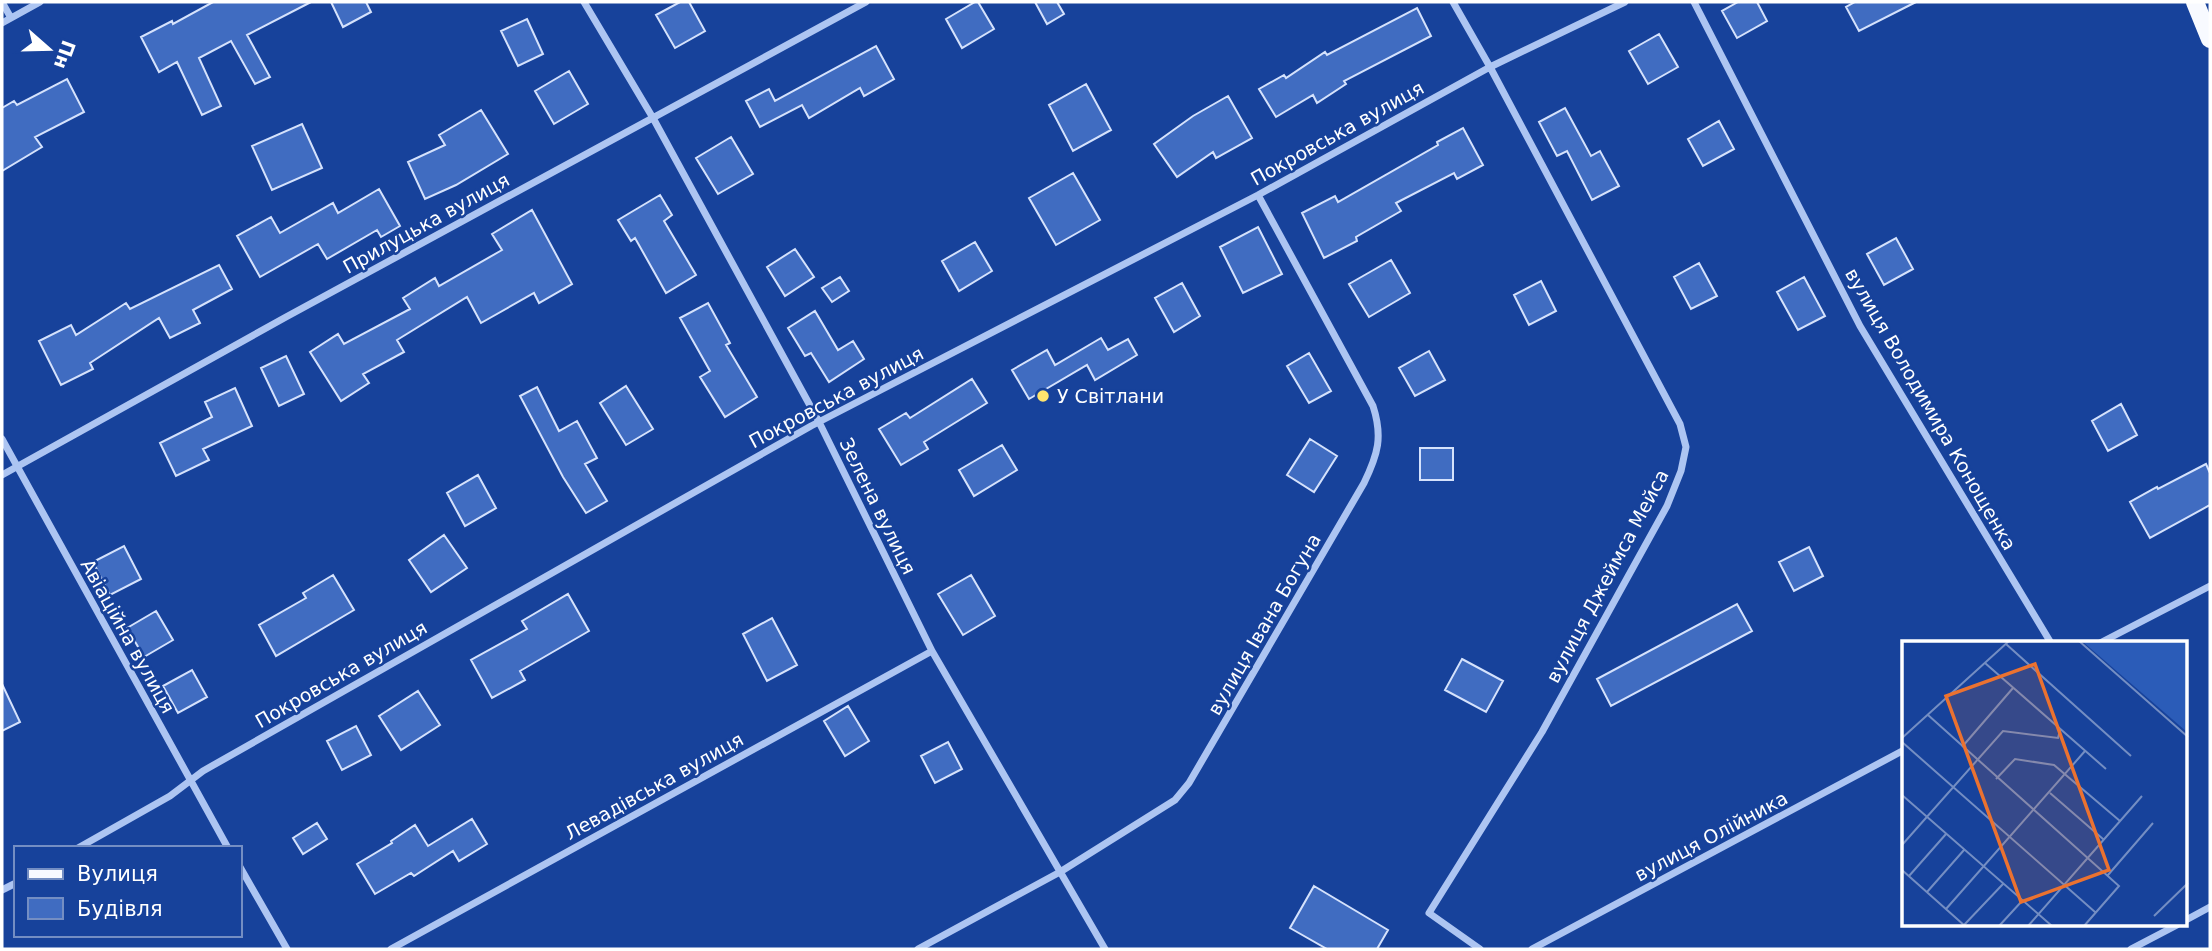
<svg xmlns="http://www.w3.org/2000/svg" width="2212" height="951" viewBox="0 0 2212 951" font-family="'DejaVu Sans',sans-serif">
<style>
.building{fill:#406cc1;stroke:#d5e2fc;stroke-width:2}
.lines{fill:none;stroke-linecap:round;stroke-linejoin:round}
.street{stroke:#adc5f2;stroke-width:7}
.primary{stroke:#f8faff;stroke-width:18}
.poi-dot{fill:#ffe56e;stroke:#17429b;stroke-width:2.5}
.labels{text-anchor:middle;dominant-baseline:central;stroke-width:5;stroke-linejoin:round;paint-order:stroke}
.street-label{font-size:19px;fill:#fff;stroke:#17429b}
.poi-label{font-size:19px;fill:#fff;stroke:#17429b;text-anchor:start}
.inset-road{fill:none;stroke:#748ec3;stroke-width:2}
.view{fill:#eb7230;fill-opacity:0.15;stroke:#eb7230;stroke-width:3.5}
.inset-edge{fill:none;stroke:#fff;stroke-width:3.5}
</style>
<rect width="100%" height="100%" fill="#17429b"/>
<!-- building -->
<path class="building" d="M213,2H311L247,35L270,77L255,84L231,41L199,58L221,106L202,115L177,62L159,72L141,37L172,21L173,24Z
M331,2H366L371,12L343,27Z
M680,2H689L705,31L675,48L656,15Z
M975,2H978L994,29L962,48L946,19Z
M1035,2H1057L1064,14L1047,24Z
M1738,2H1757L1767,21L1737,38L1722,11Z
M1855,2H1916L1859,31L1846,7Z
M1417,8L1431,36L1344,81L1346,84L1317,103L1313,95L1276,117L1259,89L1284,75L1286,78L1325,52L1327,55Z
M527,19L543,54L518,66L501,31Z
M1659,34L1678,67L1648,84L1629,51Z
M876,46L894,79L864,96L860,88L809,118L802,105L760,127L746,101L769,89L775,101Z
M569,71L588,104L554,124L535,91Z
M67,79L84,112L35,137L42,147L2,171V108L14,101L17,105Z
M1086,84L1111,130L1073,151L1049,105Z
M1228,96L1252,138L1216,158L1213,152L1177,177L1154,144L1193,116Z
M1565,108L1591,156L1600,151L1619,186L1592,200L1567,151L1557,156L1539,122Z
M481,110L508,154L456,185L425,199L408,162L445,145L439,135Z
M1719,121L1734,149L1703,166L1688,139Z
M302,124L322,168L272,190L252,146Z
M1463,128L1483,165L1457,179L1454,173L1396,203L1401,211L1356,237L1357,241L1324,258L1302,213L1335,196L1338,202L1438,145L1437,142Z
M731,137L753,174L718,194L696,158Z
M1073,173L1100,220L1056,245L1029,198Z
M379,189L400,226L381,237L377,230L327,259L318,244L260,277L237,236L271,217L280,233L333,203L338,213Z
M660,195L672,215L664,221L696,275L666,293L635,238L631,241L618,220Z
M532,210L572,284L539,303L534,293L481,323L467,297L397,340L404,352L363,374L369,383L341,401L310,352L338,334L344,344L410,309L403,298L435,278L439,286L502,250L492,234Z
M1258,227L1282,274L1243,293L1220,247Z
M1896,238L1913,269L1884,285L1867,254Z
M975,242L992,271L959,291L942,261Z
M795,249L814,277L785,296L767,267Z
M1391,260L1410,293L1369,317L1349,284Z
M1699,263L1717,296L1691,309L1674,277Z
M219,265L232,289L193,310L200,323L170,338L159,318L90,363L93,369L61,385L39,341L71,325L76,335L126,303L130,309Z
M840,277L849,291L832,302L822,288Z
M1804,277L1825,316L1798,330L1777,292Z
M1541,281L1556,311L1529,325L1514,295Z
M1182,283L1200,316L1174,332L1155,298Z
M708,303L730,343L726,345L757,397L725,417L700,377L710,371L680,318Z
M815,311L838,350L853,341L864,359L829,382L811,353L805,356L788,328Z
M1101,338L1108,350L1128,339L1137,355L1095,380L1087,365L1029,399L1012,370L1047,350L1055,365Z
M1429,351L1445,380L1415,396L1399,368Z
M1309,353L1331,391L1309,403L1287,366Z
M286,356L304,394L279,406L261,368Z
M972,379L987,403L924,442L928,449L901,465L879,429L906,413L910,418Z
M626,386L653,429L626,445L600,403Z
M537,387L559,431L577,421L597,458L585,464L607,501L586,513L563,477L520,396Z
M235,388L252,426L203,449L209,460L176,476L160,443L212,417L205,402Z
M2121,404L2137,435L2108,451L2092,421Z
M1310,439L1337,456L1314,492L1287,475Z
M1002,445L1017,470L974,496L959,470Z
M1420,448H1453V480H1420Z
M2206,464L2210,473V505L2150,538L2130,502L2157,487L2158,489Z
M478,475L496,508L465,526L447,493Z
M444,535L467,568L431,592L409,560Z
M124,546L141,579L110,595L93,562Z
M1809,547L1823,576L1794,591L1779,562Z
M333,575L354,610L276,656L259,625L306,598L303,593Z
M971,575L995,616L963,635L938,594Z
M568,594L589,631L520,671L525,680L492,698L471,660L527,629L522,621Z
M1737,604L1752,631L1611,706L1597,679Z
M156,611L173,640L144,657L127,628Z
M772,618L797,665L767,681L743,634Z
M1462,659L1503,681L1486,712L1445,690Z
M192,670L207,697L178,713L163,686Z
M2,684L20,722L2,731Z
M418,691L440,725L401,750L379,716Z
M848,706L869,741L845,756L824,721Z
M356,726L371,755L342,770L327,741Z
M948,742L962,769L935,783L921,756Z
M472,819L487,844L459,861L453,851L414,876L411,873L375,894L357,864L392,843L391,841L415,825L428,846Z
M317,823L327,839L303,854L293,838Z
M1314,886L1388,930L1377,949H1327L1290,928Z"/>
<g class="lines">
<!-- street -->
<path class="street" d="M2,2L11,18
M584,2L653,118L819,422L932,651L1105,949
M1453,2L1490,67L1680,424L1686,447L1681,471L1667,506L1542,732L1429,913L1480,949
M1694,2L1860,326L2051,643
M2,23L40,2
M2,439L228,848
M2,475L286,317L866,2
M2100,643L2210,586
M78,848L170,796L203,771L811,426L1258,195L1490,67L1625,2
M240,867L287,949
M2,890L16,883
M2186,920L2210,907
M391,949L932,651
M918,949L1060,872L1175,800L1189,783L1364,483C1378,454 1383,437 1373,406L1258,195
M1532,949L1904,750
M2131,949L2177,925"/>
<!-- primary -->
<path class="primary" d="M2195,2L2210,39"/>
</g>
<!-- markers -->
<circle class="poi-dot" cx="1043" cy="396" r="7"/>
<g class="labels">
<!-- street labels -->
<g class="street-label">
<text transform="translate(1337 133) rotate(-29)">Покровська вулиця</text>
<text transform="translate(426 223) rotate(-29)">Прилуцька вулиця</text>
<text transform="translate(836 397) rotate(-28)">Покровська вулиця</text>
<text transform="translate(1931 409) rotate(60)">вулиця Володимира Конощенка</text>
<text transform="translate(878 506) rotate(64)">Зелена вулиця</text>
<text transform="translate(1607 576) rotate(-62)">вулиця Джеймса Мейса</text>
<text transform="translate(1264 624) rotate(-60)">вулиця Івана Богуна</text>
<text transform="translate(128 636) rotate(61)">Авіаційна вулиця</text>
<text transform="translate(341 674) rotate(-30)">Покровська вулиця</text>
<text transform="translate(654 786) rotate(-29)">Левадівська вулиця</text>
<text transform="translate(1711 836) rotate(-28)">вулиця Олійника</text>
</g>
<!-- poi labels -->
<g class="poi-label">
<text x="1057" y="396">У Світлани</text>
</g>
</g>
<!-- overview -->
<g transform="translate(1902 641)">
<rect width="285" height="285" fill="#17429b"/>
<path d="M180,0H285V91Z" fill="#2b5cb8"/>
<path class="inset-road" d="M177,0L286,96M104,3L229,115M83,22L204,128M26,74L217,245L182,285M0,97L107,0M0,101L193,271M60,106L111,47M94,138L113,118L152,124L218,180M148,152L201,198M0,154L150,285M0,204L101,90L156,97L158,89M0,229L63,285M206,234L251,182M7,235L44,193M25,251L62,209M44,268L183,110M252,275L286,242M62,284L101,243M97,285L120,260M126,285L240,155"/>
<path class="view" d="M133,23L207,229L119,261L44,55Z"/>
<rect width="285" height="285" class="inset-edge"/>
</g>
<!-- border -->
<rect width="2212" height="951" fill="none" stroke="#ffffff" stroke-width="7"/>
<!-- legend -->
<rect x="14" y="846" width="228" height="91" fill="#17429b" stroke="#748ec3" stroke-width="2"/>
<rect x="28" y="869" width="35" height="10" fill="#f8faff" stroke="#748ec3" stroke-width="2"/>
<text x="77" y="881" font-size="21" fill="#ffffff">Вулиця</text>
<rect x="28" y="898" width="35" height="21" fill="#406cc1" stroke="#748ec3" stroke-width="2"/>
<text x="77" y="916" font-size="21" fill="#ffffff">Будівля</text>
<!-- north arrow -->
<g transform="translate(49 49) rotate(110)" stroke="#17429b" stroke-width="5" paint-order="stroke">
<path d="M0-5L12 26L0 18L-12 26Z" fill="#ffffff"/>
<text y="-10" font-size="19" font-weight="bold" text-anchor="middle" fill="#ffffff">Пн</text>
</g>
</svg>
